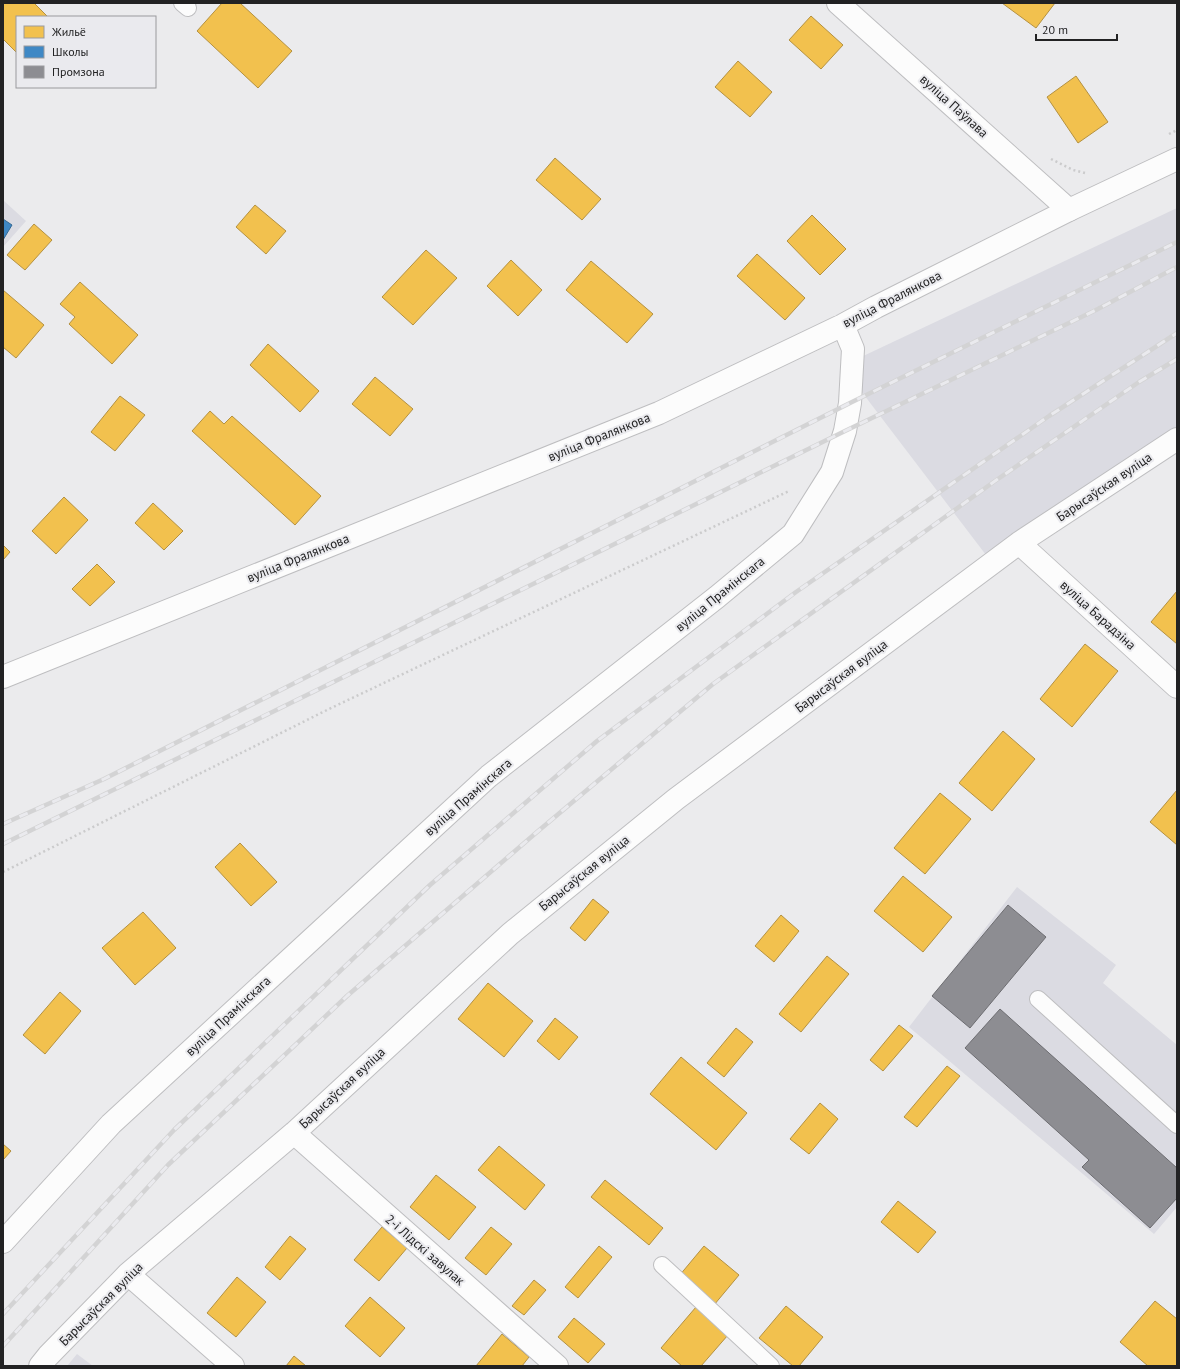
<svg xmlns="http://www.w3.org/2000/svg" width="1180" height="1369" viewBox="0 0 1180 1369" font-family="'PT Sans',sans-serif">
<style>
.built{fill:#dbdbe2}
.homes{fill:#f2c14e;stroke:#b49141}
.schools{fill:#3f88c5;stroke:#366994}
.industry{fill:#8d8d92;stroke:#6d6d71}
.lines{fill:none;stroke-linecap:round;stroke-linejoin:round}
.lane-casing{stroke:#bebec0;stroke-width:18}
.street-casing{stroke:#bebec0;stroke-width:24}
.secondary-casing{stroke:#bebec0;stroke-width:24}
.path{stroke:#cbcbcc;stroke-width:2.5;stroke-dasharray:2 3;stroke-linecap:butt}
.lane{stroke:#fcfcfc;stroke-width:16}
.street{stroke:#fcfcfc;stroke-width:22}
.secondary{stroke:#fcfcfc;stroke-width:22}
.rail-casing{stroke:#d3d3d4;stroke-width:4.5}
.rail{stroke:#eaeaee;stroke-width:3;stroke-dasharray:9;stroke-linecap:butt}
.labels{text-anchor:middle;dominant-baseline:central;stroke-width:4;stroke-linejoin:round;paint-order:stroke}
.street-label{font-size:13px;fill:#222223;stroke:#eaeaee}
</style>
<rect width="100%" height="100%" fill="#ebebed"/>
<!-- built -->
<path class="built" d="M3,200L26,221L3,247Z
M1177,208V437L986,555L842,366Z
M1017,887L1116,965L1103,983L1177,1045V1207L1154,1234L909,1027Z
M77,1354L93,1366H67Z"/>
<!-- homes -->
<path class="homes" d="M3,3H34L48,17H17V53L3,39Z
M222,3H240L292,51L258,88L197,31Z
M1002,3H1055L1036,28Z
M811,16L843,45L821,69L789,40Z
M738,61L772,92L750,117L715,87Z
M1076,76L1108,122L1078,143L1047,97Z
M555,158L601,199L582,220L536,180Z
M255,205L286,231L266,254L236,227Z
M812,215L846,249L820,275L787,241Z
M34,224L52,240L25,270L7,255Z
M426,250L457,278L413,325L382,297Z
M757,254L805,298L785,320L737,276Z
M511,260L542,290L518,316L487,286Z
M591,261L653,314L627,343L566,290Z
M80,282L138,335L112,364L69,324L75,317L60,304Z
M3,290L44,325L16,358L3,347Z
M268,344L319,391L300,412L250,365Z
M375,377L413,409L390,436L352,404Z
M120,396L145,415L115,451L91,432Z
M210,411L224,424L232,416L321,496L295,525L192,431Z
M64,497L88,520L56,554L32,531Z
M153,503L183,531L164,550L135,523Z
M3,545L10,552L3,560Z
M97,564L115,582L90,606L72,589Z
M1177,591V644L1151,622Z
M1085,644L1118,671L1072,727L1040,699Z
M1003,731L1035,759L992,811L959,783Z
M1177,790V845L1150,822Z
M940,793L971,819L925,874L894,848Z
M240,843L277,882L251,906L215,867Z
M903,876L952,917L923,952L874,911Z
M593,899L609,912L585,941L570,928Z
M143,912L176,948L135,985L102,948Z
M781,915L799,931L774,962L755,946Z
M827,956L849,974L801,1032L779,1014Z
M488,983L533,1021L504,1057L458,1019Z
M60,992L81,1011L45,1054L23,1035Z
M555,1018L578,1037L559,1060L537,1041Z
M899,1025L913,1036L883,1071L870,1060Z
M736,1028L753,1042L724,1077L707,1063Z
M681,1057L747,1113L716,1150L650,1094Z
M947,1066L960,1076L917,1127L904,1117Z
M820,1103L838,1119L809,1154L790,1139Z
M3,1144L11,1151L3,1160Z
M499,1146L545,1185L525,1210L478,1170Z
M436,1175L476,1207L449,1240L410,1207Z
M605,1180L663,1228L649,1245L591,1197Z
M898,1201L936,1232L918,1253L881,1222Z
M382,1227L407,1248L379,1281L354,1260Z
M491,1227L512,1244L486,1275L465,1258Z
M290,1236L306,1249L280,1280L265,1267Z
M599,1246L612,1257L578,1298L565,1287Z
M704,1246L739,1275L714,1305L679,1276Z
M237,1277L266,1302L236,1337L207,1313Z
M534,1280L546,1290L524,1315L512,1306Z
M370,1297L405,1328L380,1357L345,1326Z
M1155,1301L1177,1319V1366H1148L1120,1342Z
M786,1306L823,1337L799,1366H793L759,1338Z
M696,1307L728,1335L701,1366H682L661,1348Z
M574,1318L605,1344L588,1363L558,1337Z
M502,1334L529,1357L522,1366H476Z
M294,1356L306,1366H286Z"/>
<!-- schools -->
<path class="schools" d="M3,219L12,225L3,240Z"/>
<!-- industry -->
<path class="industry" d="M1008,905L1046,937L970,1028L932,996Z
M1000,1009L1177,1168V1198L1150,1228L1082,1167L1089,1160L965,1048Z"/>
<g class="lines">
<defs>
<path id="lane" d="M182,3L188,8
M1038,999L1177,1125
M662,1265L771,1366"/>
<path id="street" d="M1019,543L1177,687
M3,677L659,413L843,325L876,307L1069,210
M294,1133L557,1366
M3,1242L111,1124L489,776L717,597L793,534L832,472L845,431L850,403L853,349L843,325
M128,1274L233,1366
M40,1366L48,1356L128,1274L294,1133L510,934L676,799L1019,543L1177,439"/>
<path id="secondary" d="M838,3L1069,210L1177,159"/>
</defs>
<!-- lane casing -->
<use href="#lane" class="lane-casing"/>
<!-- street casing -->
<use href="#street" class="street-casing"/>
<!-- secondary casing -->
<use href="#secondary" class="secondary-casing"/>
<!-- path -->
<path class="path" d="M1169,134L1177,130
M1051,159L1073,170L1085,173
M3,872L329,709L789,491"/>
<!-- lane -->
<use href="#lane" class="lane"/>
<!-- street -->
<use href="#street" class="street"/>
<!-- secondary -->
<use href="#secondary" class="secondary"/>
<defs>
<path id="rail" d="M3,824L104,779L850,403L1177,242
M3,844L845,431L1096,310L1177,267
M3,1314L174,1130L430,885L597,741L796,592L1049,416L1177,333
M3,1346L168,1165L347,996L537,832L713,684L995,481L1139,382L1177,359"/>
</defs>
<!-- rail casing -->
<use href="#rail" class="rail-casing"/>
<!-- rail -->
<use href="#rail" class="rail"/>
</g>
<g class="labels">
<!-- street labels -->
<g class="street-label">
<text transform="translate(954 106) rotate(42)">вуліца Паўлава</text>
<text transform="translate(892 299) rotate(-27)">вуліца Фралянкова</text>
<text transform="translate(599 437) rotate(-22)">вуліца Фралянкова</text>
<text transform="translate(1104 487) rotate(-34)">Барысаўская вуліца</text>
<text transform="translate(298 558) rotate(-22)">вуліца Фралянкова</text>
<text transform="translate(720 594) rotate(-39)">вуліца Прамінскага</text>
<text transform="translate(1098 615) rotate(42)">вуліца Барадзіна</text>
<text transform="translate(841 676) rotate(-37)">Барысаўская вуліца</text>
<text transform="translate(468 797) rotate(-41)">вуліца Прамінскага</text>
<text transform="translate(584 873) rotate(-39)">Барысаўская вуліца</text>
<text transform="translate(228 1016) rotate(-43)">вуліца Прамінскага</text>
<text transform="translate(342 1088) rotate(-43)">Барысаўская вуліца</text>
<text transform="translate(425 1250) rotate(41)">2-і Лідскі завулак</text>
<text transform="translate(101 1304) rotate(-45)">Барысаўская вуліца</text>
</g>
</g>
<!-- border -->
<rect width="1180" height="1369" fill="none" stroke="#222223" stroke-width="8"/>
<!-- legend -->
<rect x="16" y="16" width="140" height="72" fill="#eaeaee" stroke="#9a9a9d"/>
<rect x="24" y="26" width="20" height="12" fill="#f2c14e" stroke="#9a9a9d"/>
<text x="52" y="36" font-size="12" fill="#222223">Жильё</text>
<rect x="24" y="46" width="20" height="12" fill="#3f88c5" stroke="#9a9a9d"/>
<text x="52" y="56" font-size="12" fill="#222223">Школы</text>
<rect x="24" y="66" width="20" height="12" fill="#8d8d92" stroke="#9a9a9d"/>
<text x="52" y="76" font-size="12" fill="#222223">Промзона</text>
<!-- scale -->
<path d="M1036 34v6h81v-6" fill="none" stroke="#222223" stroke-width="2"/>
<text x="1042" y="34" font-size="12" fill="#222223" stroke="#eaeaee" stroke-width="3" paint-order="stroke">20 m</text>
</svg>
